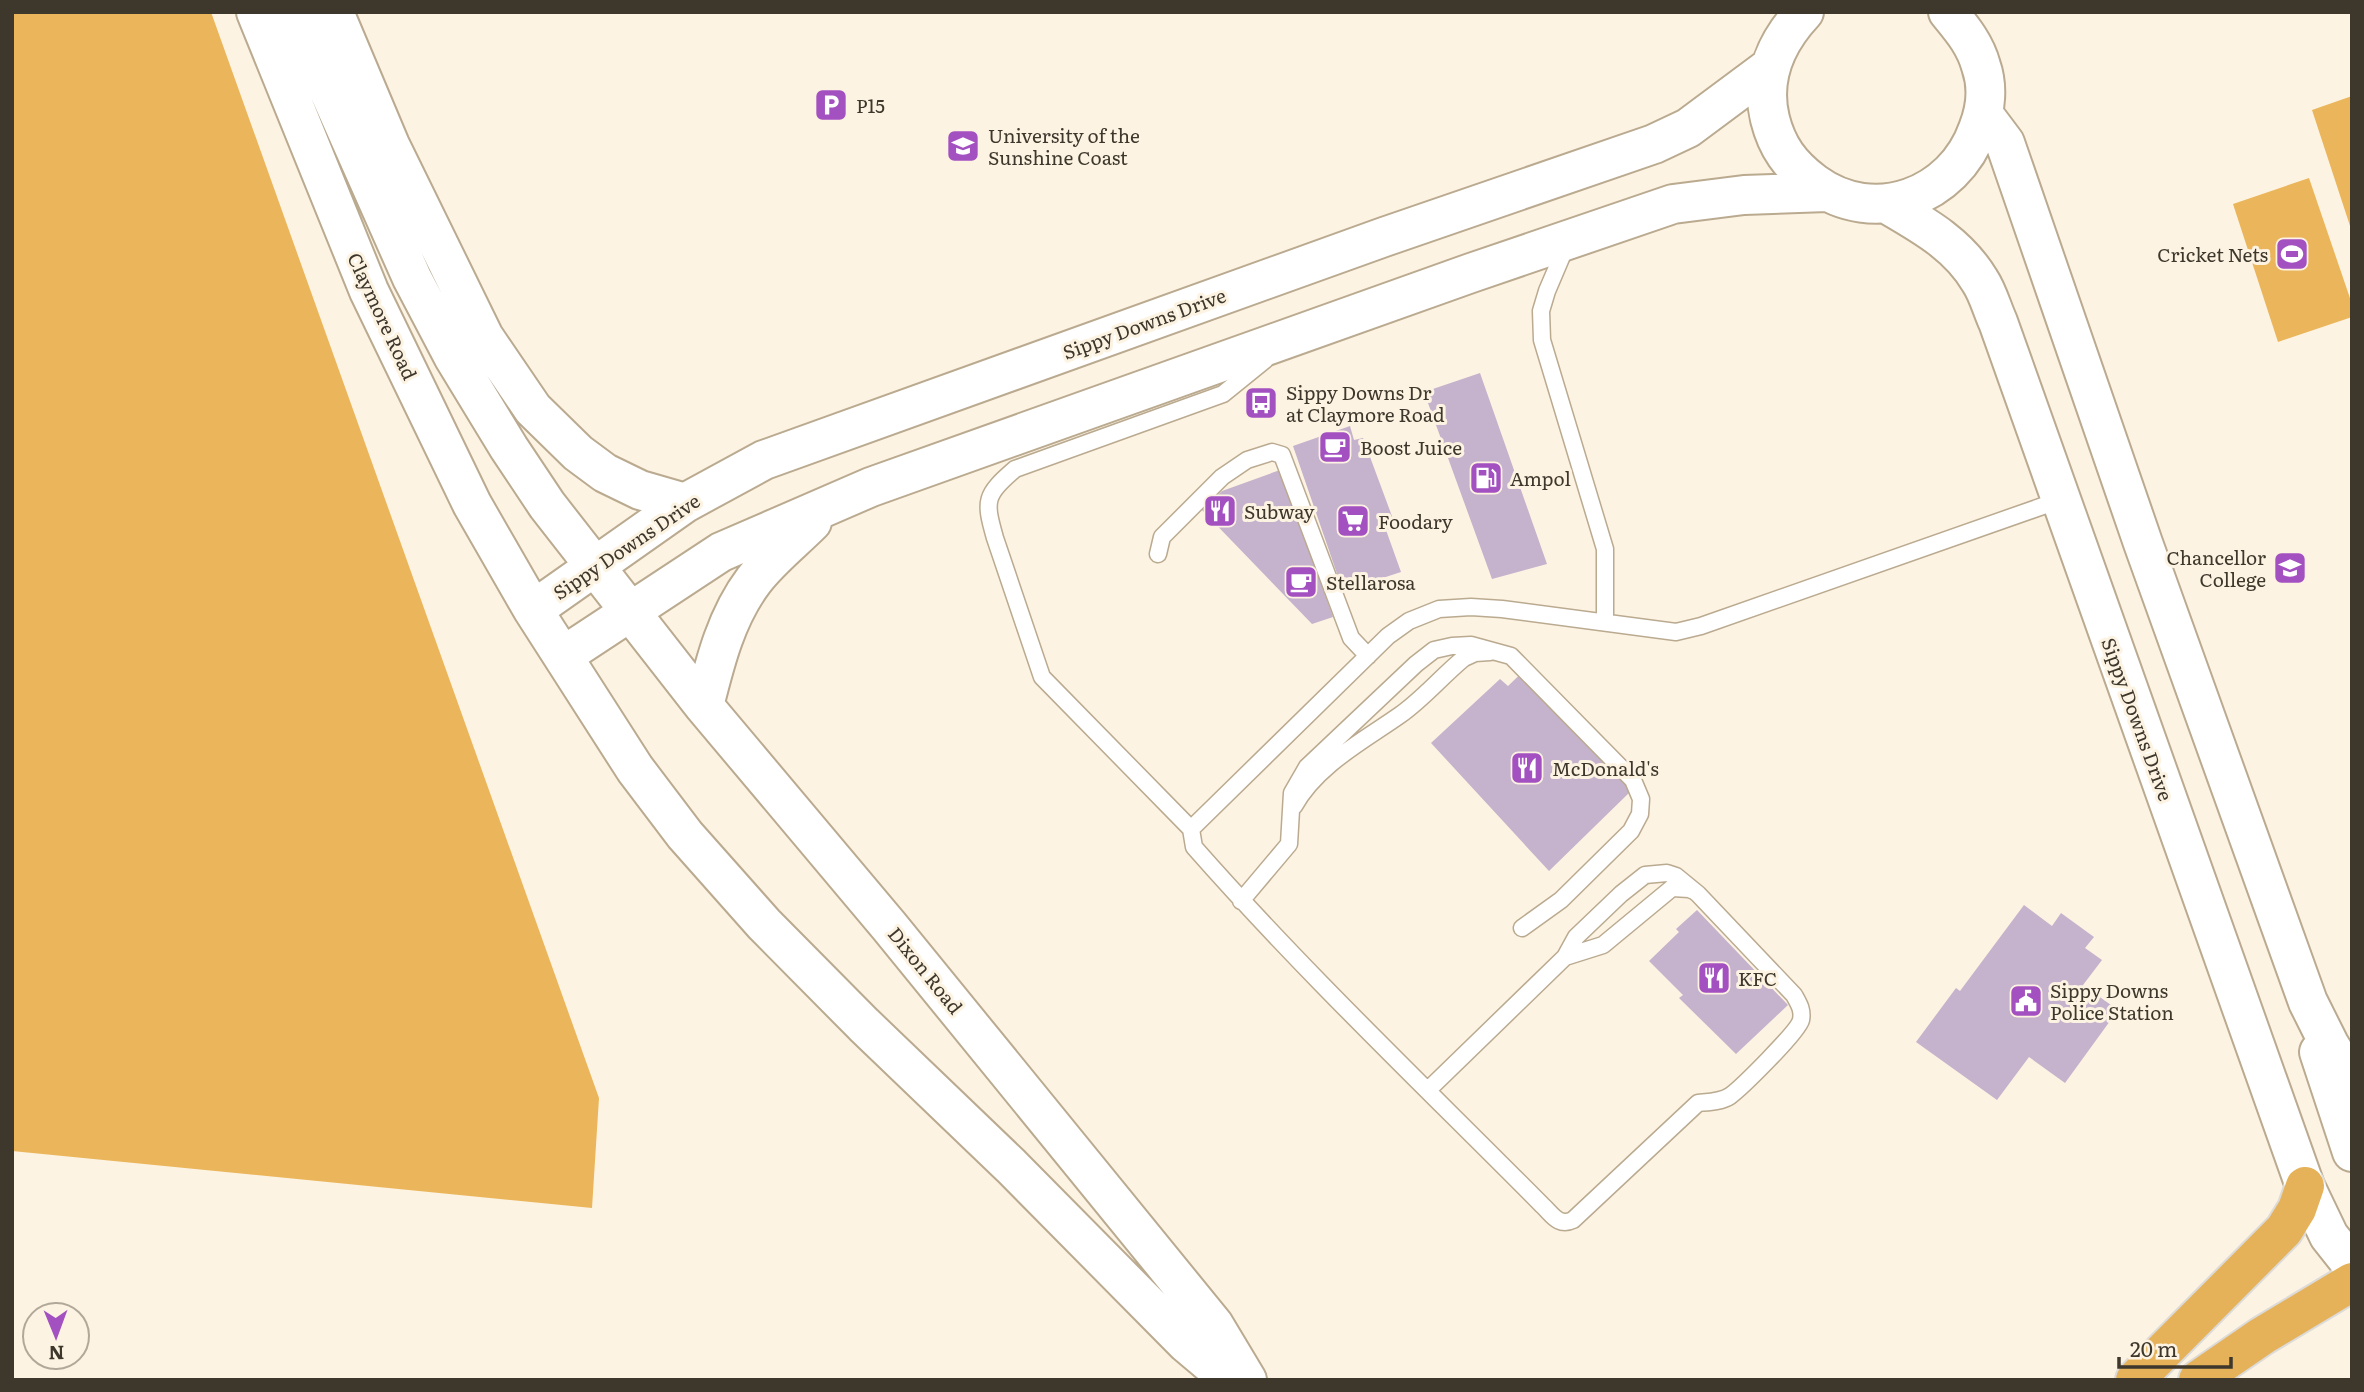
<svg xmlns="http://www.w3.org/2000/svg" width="2364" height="1392" viewBox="0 0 2364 1392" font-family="Literata,serif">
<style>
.green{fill:#ebb65b}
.building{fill:#c5b2cc}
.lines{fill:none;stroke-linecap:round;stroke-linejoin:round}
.lane-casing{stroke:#baaa90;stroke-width:19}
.secondary-casing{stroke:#baaa90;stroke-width:42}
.highway-casing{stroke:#dcdbd9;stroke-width:42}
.lane{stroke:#fff;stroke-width:16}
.secondary{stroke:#fff;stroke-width:38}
.highway{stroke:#e5b25a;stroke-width:38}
.labels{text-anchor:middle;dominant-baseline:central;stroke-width:6;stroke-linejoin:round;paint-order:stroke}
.poi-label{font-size:19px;fill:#3e372c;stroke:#fdf3e2;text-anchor:start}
.street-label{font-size:19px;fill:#3e372c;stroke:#fdf3e2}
</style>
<rect width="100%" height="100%" fill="#fdf3e2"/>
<!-- green -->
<path class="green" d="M12,12H211L599,1098L592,1208L12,1151Z
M2352,96V232L2312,110Z
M2309,178L2352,304V317L2278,342L2233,204Z"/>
<!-- building -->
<path class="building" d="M1480,373L1547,564L1492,579L1424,392Z
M1350,426L1354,440L1363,438L1396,527L1386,530L1401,572L1343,591L1293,446Z
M1280,470L1333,617L1312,624L1202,510L1222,491Z
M1530,665L1586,743L1632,790L1549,871L1431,743L1500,679L1508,686Z
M2024,905L2052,926L2061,913L2094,937L2085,948L2102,960L2083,985L2118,1010L2065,1083L2029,1057L1997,1100L1916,1042L1956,988L1960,991Z
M1697,910L1788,1005L1736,1054L1679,998L1683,995L1649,961L1679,932L1676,929Z"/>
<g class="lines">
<defs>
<path id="lane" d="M1567,244L1547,291L1541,311L1542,340L1605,549V622
M1158,554L1162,537L1222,477L1247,460L1272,452L1282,455L1351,638L1368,656
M1294,806C1317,765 1363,741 1400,715C1423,699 1442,676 1464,658L1475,653L1490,652
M1191,829L1042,677L995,538C984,500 985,495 1015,469L1223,394L1265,360
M1241,901L1289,844L1292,793L1307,767L1416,664L1434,650L1452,646L1471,645L1511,656L1633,780L1641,799L1640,814L1631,831L1561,900L1522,928
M1565,957L1603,945L1672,888L1689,889L1694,891
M1428,1090L1565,957L1576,937L1621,894L1645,875L1667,873L1676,876L1698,894L1794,995C1799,1004 1803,1010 1801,1020C1798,1032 1741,1088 1730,1096C1721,1102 1708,1102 1698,1103L1573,1220C1558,1227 1552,1214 1542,1205C1425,1087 1304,972 1194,847L1191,829L1388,636L1409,621L1439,609L1471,607L1502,609L1676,632L1701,626L2060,500"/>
<path id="secondary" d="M256,12L369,291L472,504L533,610L635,769L685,835L764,924L864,1025L1011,1166L1186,1343L1230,1380
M294,12L412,278L453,356L509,448L547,505L704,706L889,926L1214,1325L1247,1380
M334,12L390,145L484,337L533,409L578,453L605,473L640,490L685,503
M1804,12C1776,42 1760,78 1770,119C1777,147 1790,165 1814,183C1874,227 1954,197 1978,129C1986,109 1988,86 1981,66C1975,44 1962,29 1948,12
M1984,115L2005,143L2143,543L2308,1002L2329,1044L2352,1082
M1887,204C1923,225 1958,244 1980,281C1988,293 1992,309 1998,322L2305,1186L2329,1236L2352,1265
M533,610L685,503L764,460L1384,237L1654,144L1688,128L1770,67
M563,656L721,552L871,487L1471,273L1673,204L1744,195L1827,192
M704,706C715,662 726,617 754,580C770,559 793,541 812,522
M2319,1052L2352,1152"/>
<path id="highway" d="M2135,1380L2284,1230L2297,1209L2305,1186
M2198,1380L2262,1336L2352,1282"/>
</defs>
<!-- lane casing -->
<use href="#lane" class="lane-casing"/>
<!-- secondary casing -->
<use href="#secondary" class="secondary-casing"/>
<!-- highway casing -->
<use href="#highway" class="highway-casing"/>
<!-- lane -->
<use href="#lane" class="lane"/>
<!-- secondary -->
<use href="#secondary" class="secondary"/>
<!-- highway -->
<use href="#highway" class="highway"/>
</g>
<!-- icons -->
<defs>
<symbol id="parking-square" viewBox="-11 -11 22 22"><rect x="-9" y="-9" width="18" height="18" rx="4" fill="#a351c0" stroke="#fdf3e2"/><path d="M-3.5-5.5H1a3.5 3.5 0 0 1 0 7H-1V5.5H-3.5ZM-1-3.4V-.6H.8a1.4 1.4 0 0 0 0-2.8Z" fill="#fff"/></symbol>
<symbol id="university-square" viewBox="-11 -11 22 22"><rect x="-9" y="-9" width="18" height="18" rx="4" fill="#a351c0" stroke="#fdf3e2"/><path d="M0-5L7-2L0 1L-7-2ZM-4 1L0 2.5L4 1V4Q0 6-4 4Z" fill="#fff"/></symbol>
<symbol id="stadium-square" viewBox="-11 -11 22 22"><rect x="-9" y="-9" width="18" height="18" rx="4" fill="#a351c0" stroke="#fdf3e2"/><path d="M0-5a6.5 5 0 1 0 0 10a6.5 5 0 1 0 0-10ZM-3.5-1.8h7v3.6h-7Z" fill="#fff"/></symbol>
<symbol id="bus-square" viewBox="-11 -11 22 22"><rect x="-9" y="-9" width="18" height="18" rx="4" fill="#a351c0" stroke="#fdf3e2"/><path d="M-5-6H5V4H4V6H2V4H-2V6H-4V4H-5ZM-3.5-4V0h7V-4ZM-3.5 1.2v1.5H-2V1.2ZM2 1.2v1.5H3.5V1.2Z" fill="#fff"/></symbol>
<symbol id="cafe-square" viewBox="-11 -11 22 22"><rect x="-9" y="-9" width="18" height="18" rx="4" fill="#a351c0" stroke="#fdf3e2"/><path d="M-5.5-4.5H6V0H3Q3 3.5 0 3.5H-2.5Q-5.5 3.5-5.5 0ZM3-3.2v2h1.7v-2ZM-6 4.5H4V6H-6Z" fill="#fff"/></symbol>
<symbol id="fuel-square" viewBox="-11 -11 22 22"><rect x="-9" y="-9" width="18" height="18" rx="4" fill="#a351c0" stroke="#fdf3e2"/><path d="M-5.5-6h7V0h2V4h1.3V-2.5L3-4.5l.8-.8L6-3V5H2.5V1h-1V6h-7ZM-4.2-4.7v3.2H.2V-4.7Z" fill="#fff"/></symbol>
<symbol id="restaurant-square" viewBox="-11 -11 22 22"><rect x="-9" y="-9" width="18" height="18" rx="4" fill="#a351c0" stroke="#fdf3e2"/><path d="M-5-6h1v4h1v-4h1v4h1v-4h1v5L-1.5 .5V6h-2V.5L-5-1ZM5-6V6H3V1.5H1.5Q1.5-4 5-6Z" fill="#fff"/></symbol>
<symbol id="supermarket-square" viewBox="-11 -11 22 22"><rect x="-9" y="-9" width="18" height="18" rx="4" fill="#a351c0" stroke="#fdf3e2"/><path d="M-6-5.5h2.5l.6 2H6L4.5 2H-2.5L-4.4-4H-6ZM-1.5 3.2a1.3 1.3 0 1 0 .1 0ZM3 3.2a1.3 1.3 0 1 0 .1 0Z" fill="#fff"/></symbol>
<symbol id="school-square" viewBox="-11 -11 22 22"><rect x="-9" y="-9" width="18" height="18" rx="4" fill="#a351c0" stroke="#fdf3e2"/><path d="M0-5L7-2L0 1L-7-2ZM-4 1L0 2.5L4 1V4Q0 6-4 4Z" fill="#fff"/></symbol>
<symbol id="civic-square" viewBox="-11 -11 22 22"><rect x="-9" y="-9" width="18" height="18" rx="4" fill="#a351c0" stroke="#fdf3e2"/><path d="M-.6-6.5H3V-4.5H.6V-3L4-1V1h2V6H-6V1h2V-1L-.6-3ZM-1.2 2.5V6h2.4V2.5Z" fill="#fff"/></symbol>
</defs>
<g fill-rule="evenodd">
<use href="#parking-square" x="812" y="86" width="38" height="38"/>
<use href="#university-square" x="944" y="127" width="38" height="38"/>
<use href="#stadium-square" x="2273" y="235" width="38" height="38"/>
<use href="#bus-square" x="1242" y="384" width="38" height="38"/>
<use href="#cafe-square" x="1316" y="428" width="38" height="38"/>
<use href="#fuel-square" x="1467" y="459" width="38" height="38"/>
<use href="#restaurant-square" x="1201" y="492" width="38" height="38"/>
<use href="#supermarket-square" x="1334" y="502" width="38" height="38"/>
<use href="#school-square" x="2271" y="549" width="38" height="38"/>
<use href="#cafe-square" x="1282" y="563" width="38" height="38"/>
<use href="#restaurant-square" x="1508" y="749" width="38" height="38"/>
<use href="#restaurant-square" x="1695" y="959" width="38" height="38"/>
<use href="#civic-square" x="2007" y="982" width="38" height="38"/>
</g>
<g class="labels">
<!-- poi labels -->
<g class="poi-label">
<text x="856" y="105">P15</text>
<text x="988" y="135">University of the<tspan x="988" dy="22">Sunshine Coast</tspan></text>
<text x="2268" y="254" text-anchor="end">Cricket Nets</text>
<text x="1286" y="392">Sippy Downs Dr<tspan x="1286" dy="22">at Claymore Road</tspan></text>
<text x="1360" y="447">Boost Juice</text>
<text x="1510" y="478">Ampol</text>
<text x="1244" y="511">Subway</text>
<text x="1378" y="521">Foodary</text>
<text x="2266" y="557" text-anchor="end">Chancellor<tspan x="2266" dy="22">College</tspan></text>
<text x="1326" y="582">Stellarosa</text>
<text x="1552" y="768">McDonald's</text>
<text x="1738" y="978">KFC</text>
<text x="2050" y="990">Sippy Downs<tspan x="2050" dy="22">Police Station</tspan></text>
</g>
<!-- street labels -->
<g class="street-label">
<text transform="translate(383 316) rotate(65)">Claymore Road</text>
<text transform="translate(1144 323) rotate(-20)">Sippy Downs Drive</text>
<text transform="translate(626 546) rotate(-34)">Sippy Downs Drive</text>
<text transform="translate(2138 719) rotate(70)">Sippy Downs Drive</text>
<text transform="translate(926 970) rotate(51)">Dixon Road</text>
</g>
</g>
<!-- border -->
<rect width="2364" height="1392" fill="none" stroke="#3e372c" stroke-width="28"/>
<!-- north arrow -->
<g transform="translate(56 1336) rotate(179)"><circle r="33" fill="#fdf3e2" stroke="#b1a899" stroke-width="2"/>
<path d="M0-5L12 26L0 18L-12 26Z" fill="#a351c0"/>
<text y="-10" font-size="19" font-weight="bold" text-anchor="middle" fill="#3e372c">N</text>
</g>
<!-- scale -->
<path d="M2119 1357v10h112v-10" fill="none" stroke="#3e372c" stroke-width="3.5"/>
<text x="2130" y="1357" font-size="21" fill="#3e372c" stroke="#fdf3e2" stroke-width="5" paint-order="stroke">20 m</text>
</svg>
